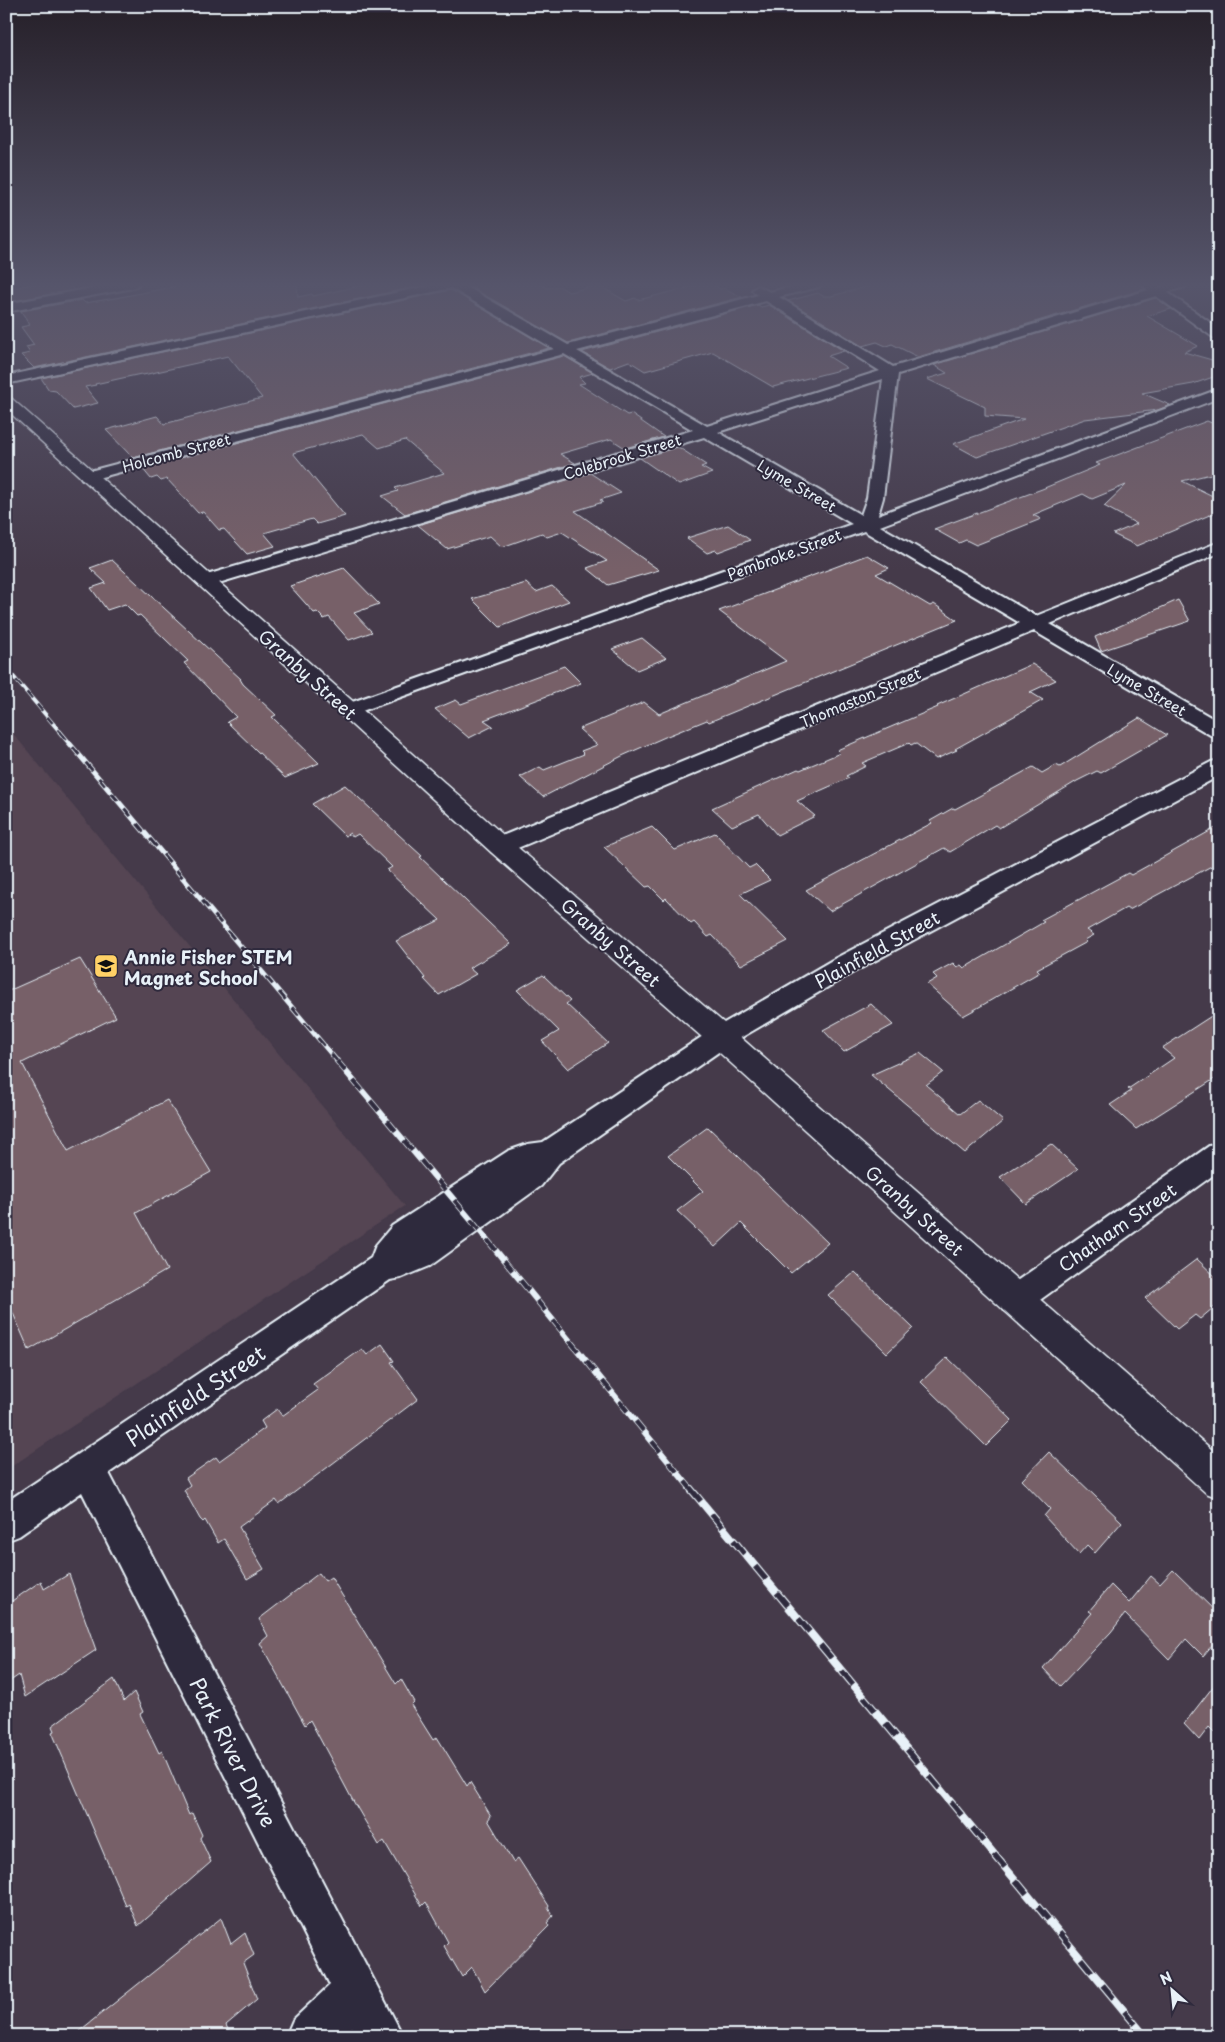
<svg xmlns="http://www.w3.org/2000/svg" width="1225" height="2042" viewBox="0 0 1225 2042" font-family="'Playpen Sans',sans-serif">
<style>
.built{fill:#544553}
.building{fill:#776067;stroke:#e8f1f8}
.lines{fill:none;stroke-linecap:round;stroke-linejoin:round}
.minor-casing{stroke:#e8f1f8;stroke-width:4}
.major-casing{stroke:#e8f1f8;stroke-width:3}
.minor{fill:#2f2a3d;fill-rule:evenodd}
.major{fill:#2f2a3d;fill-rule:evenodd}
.rail-far3-casing{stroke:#e8f1f8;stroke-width:4}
.rail-far2-casing{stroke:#e8f1f8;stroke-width:5}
.rail-far1-casing{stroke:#e8f1f8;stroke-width:6}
.rail-casing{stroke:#e8f1f8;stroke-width:8}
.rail-far3{stroke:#2f2a3d;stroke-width:2.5;stroke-dasharray:8;stroke-linecap:butt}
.rail-far2{stroke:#2f2a3d;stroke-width:3;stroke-dasharray:10;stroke-linecap:butt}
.rail-far1{stroke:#2f2a3d;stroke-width:4.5;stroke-dasharray:13;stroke-linecap:butt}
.rail{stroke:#2f2a3d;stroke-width:5.5;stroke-dasharray:17;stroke-linecap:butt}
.labels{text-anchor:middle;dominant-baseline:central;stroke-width:4;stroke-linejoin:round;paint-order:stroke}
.far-street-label{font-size:15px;fill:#e8f1f8;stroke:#2f2a3d}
.street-label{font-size:18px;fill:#e8f1f8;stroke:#2f2a3d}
.poi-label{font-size:18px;font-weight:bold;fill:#e8f1f8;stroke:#2f2a3d;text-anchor:start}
.near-street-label{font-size:21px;fill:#e8f1f8;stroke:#2f2a3d}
</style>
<rect width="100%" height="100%" fill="#453a4a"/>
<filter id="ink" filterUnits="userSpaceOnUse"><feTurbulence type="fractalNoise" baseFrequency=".02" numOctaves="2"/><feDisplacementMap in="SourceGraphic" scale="10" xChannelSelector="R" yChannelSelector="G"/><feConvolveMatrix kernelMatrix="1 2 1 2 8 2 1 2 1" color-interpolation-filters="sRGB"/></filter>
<g filter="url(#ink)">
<!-- built -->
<path class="built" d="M6,725L405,1206L6,1470Z"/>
<!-- building -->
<path class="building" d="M34,284H69L74,290L14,301L6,289Z
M188,284H297L298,297L312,294L313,296L369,284H429L34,368L21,355L30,353L26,347L34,345L21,327L30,325L21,311L82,300L85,303L115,298Z
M465,284H541L547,288L559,286L569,292L598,285L626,301L635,298L638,300L703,284H713L720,289L724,288L742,297L568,343Z
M878,284H1140L1144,289L918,357L892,344L886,346L877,342L862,346L788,301L818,293L823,296H831Z
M451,290L549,348L133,458L106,430L157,416L164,424L262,398L228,356L143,375L141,374L95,384L96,385L85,387L98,403L73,409L56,391L49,390L41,378Z
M1156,298L1171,309L1147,316L1198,346L1184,352L1219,362V375L1193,384L1142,393L1170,405L1158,410L1085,419L977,457L953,444L1024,419L985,416V407L927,379L947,373L934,365Z
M758,305L761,307L769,305L844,351L828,356L847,368L773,387L713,352L645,371L629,361L610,368L582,352Z
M564,356L593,373L579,377L585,383L579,384L627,415L631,414L664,437L625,448L611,439L560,454L575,463L405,514L382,496L398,491L395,488L444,473L405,440L379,448L363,434L293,453L345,516L317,524L312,519L264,533L275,546L247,554L224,529L219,530L203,512L198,513L167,479L161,481L157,477L151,479L142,468Z
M1207,421L1219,426V472L1182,481L1219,499V511L1137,546L1113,534L1137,524L1104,506L1126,485L1092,499L1083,494L1033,515L1041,519L976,545L966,540L959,543L934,529L1042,489L1100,465L1096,463Z
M678,447L706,465L701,467L712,473L679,485L640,458Z
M590,473L621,493L600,500L603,502L575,511L659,570L608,585L587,568L607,561L562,532L547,537L542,533L502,547L490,536L447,549L418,525Z
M728,525L750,540L718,552L716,550L707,553L687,538Z
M867,555L889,568L876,574L930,606L934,604L957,620L709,722L707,720L665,737L622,756L543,797L520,777L540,767L544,770L584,754L581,751L597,745L579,729L644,702L659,714L786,661L719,611Z
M112,560L241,679H240L243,684L276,715L272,717L319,763L285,778L227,722L236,717L184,663L188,661L140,615L137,616L125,604L107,610L91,588L106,583L90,568Z
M344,568L379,604L354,613L372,632L349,640L329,617L324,619L317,612L314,613L290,586Z
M526,583L536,592L552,586L569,601L500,627L472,599Z
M1178,600L1190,621L1101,651L1095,637Z
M642,638L666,658L637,670L612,649Z
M1032,664L1056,680L1030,692L1043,700L955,749L957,750L936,759L915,743L911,745L909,743L862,763L866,766L846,776L849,778L797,801L815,816L777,835L759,814L732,826L712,808L798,769L800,770L840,753L837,750L938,707L937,706Z
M564,666L581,683L484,720L493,726L469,738L435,709L456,700L461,704Z
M1139,718L1167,735L1101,773L1097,771L1077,781L999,828L995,825L950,852L944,848L830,911L806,890L932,823L930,821L953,808L955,809L1033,767L1042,773L1056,765L1060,767Z
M345,785L411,846L422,856L420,857L511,944L469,968L476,974L439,995L424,979L425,978L396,941L440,920L387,870L392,867L358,834L353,837L350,833L345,836L312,804Z
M1219,826V862L1129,910L1126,908L1087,930L1094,935L1085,940L1087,942L1037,969L1040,972L974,1010L963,1016L927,984L937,978L933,974L953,963L957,967L961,965L964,968L1044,922L1041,920L1128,873L1131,875Z
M652,827L675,850L715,833L749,868L755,865L770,880L740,894L788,941L741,965L712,935L708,937L694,922L691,924L666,898L664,900L650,886L646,887L604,847Z
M80,959L116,1017L22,1063L68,1151L167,1100L211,1172L136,1213L167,1270L29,1350L6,1297V1295L12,1291L6,1278V992Z
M543,975L570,1001L566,1004L608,1043L568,1069L542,1041L559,1031L517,990Z
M871,1004L893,1025L844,1052L823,1030Z
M1219,1011V1076L1136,1129L1110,1105L1131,1091L1128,1089L1174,1058L1162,1048Z
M920,1053L943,1072L926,1085L960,1114L978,1100L1003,1121L965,1153L871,1075Z
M708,1127L828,1243L791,1273L741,1223L715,1247L677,1211L703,1191L668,1156Z
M1051,1144L1078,1169L1026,1204L1000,1177Z
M1197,1259L1219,1280V1303L1200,1319L1195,1315L1177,1329L1145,1298Z
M855,1272L913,1328L887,1353L828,1295Z
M382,1344L394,1361L391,1362L418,1399L279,1504L276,1500L239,1527L264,1569L247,1579L224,1539L218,1543L205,1520L203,1522L200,1519L184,1490L190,1485L186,1478L216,1457L219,1461L265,1428L261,1421L277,1409L282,1416L318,1390L313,1384L362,1349L367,1355Z
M947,1357L1012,1420L986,1446L921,1382Z
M1049,1452L1122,1522L1095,1553L1087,1545L1079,1554L1044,1516L1050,1509L1022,1480Z
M1173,1570L1219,1615V1637L1203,1656L1186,1639L1169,1659L1125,1614L1111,1632L1060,1686L1043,1668L1092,1613L1089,1611L1111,1585L1129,1603L1151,1576L1160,1584Z
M319,1573L325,1581L331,1577L396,1684L401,1679L414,1702L411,1705L433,1740L437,1737L467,1786L470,1782L491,1816L488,1820L513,1862L518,1858L549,1906L548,1908L553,1916L547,1923L549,1926L485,1991L472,1967L462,1977L444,1946L448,1942L426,1902L422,1906L384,1841L379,1845L352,1799L310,1720L305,1725L260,1643L268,1636L259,1619Z
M69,1574L96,1650L25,1697L19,1675L6,1684V1605L41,1581L44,1589Z
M114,1679L124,1701L134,1692L143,1712L140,1714L159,1753L162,1751L189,1815L192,1813L202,1835L200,1838L211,1862L138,1926L129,1904L126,1906L52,1732L54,1731L52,1726Z
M1219,1679V1737L1209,1727L1199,1740L1184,1724Z
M221,1918L231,1944L245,1933L254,1955L243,1963L257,1999L226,2025L231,2036H73Z"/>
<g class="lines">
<defs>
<path id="minor" d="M114,284H139L133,288L6,312V304Z
M437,284H462L568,345L758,295L752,290L758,286L770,292L801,284H821L819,287L779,297L893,367L1148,290L1142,284H1156L1160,287L1168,284H1187L1185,287L1167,292L1219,329V339L1214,338L1156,296L898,374L883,498L878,515L1219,389V398L880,526L1036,616L1219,542V553L1050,624L1219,722V737L1212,736L1034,631L508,852L500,854L492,852L489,846L492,840L1020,623L864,531L348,716L341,714L338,710L341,706L852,524L704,437L212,585L206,586L200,585L197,581L200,577L693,430L564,354L94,479H82L80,476L82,473L554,349L451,288L6,384V376ZM766,301L880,371L707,426L577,351ZM883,379L867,498L861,515L718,432Z
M1219,760V776L852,973L730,1044L559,1163L541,1186L430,1266L401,1278L390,1280L109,1473L403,2036H356L351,2027L342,2036H286L293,2020L330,1985L82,1492L19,1536L6,1541V1502L371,1258L376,1245L392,1226L508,1151L528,1144L543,1142L712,1030L834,959L1211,762Z
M1219,1143V1171L1026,1310L1015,1315L1004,1310L999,1300L1004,1290L1209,1146Z"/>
<path id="major" d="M6,396L11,398L509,840L731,1029L1219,1456V1498L1206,1493L711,1045L491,852L6,409Z"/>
</defs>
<!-- minor casing -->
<use href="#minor" class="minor-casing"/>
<!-- major casing -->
<use href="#major" class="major-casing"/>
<!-- minor -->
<use href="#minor" class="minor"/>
<!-- major -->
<use href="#major" class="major"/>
<defs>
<path id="rail-far3" d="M6,668L61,733"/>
<path id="rail-far2" d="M60,732L338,1062"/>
<path id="rail-far1" d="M337,1061L471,1220L691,1489"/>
<path id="rail" d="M690,1488L1145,2036"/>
</defs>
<!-- rail-far3 casing -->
<use href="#rail-far3" class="rail-far3-casing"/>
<!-- rail-far2 casing -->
<use href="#rail-far2" class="rail-far2-casing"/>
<!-- rail-far1 casing -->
<use href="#rail-far1" class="rail-far1-casing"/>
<!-- rail casing -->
<use href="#rail" class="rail-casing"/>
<!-- rail-far3 -->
<use href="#rail-far3" class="rail-far3"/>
<!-- rail-far2 -->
<use href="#rail-far2" class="rail-far2"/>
<!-- rail-far1 -->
<use href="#rail-far1" class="rail-far1"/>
<!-- rail -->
<use href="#rail" class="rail"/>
</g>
</g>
<!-- sky -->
<linearGradient id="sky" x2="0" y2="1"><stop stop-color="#262029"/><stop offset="0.5" stop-color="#56556b"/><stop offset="1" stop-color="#56556b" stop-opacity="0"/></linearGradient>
<rect width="1225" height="570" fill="url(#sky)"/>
<!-- icons -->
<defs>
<symbol id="school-square" viewBox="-11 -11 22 22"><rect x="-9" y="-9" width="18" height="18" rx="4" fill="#ffd166" stroke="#2f2a3d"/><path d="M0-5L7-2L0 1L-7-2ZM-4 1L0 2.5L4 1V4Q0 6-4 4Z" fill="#111"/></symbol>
</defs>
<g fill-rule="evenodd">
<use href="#school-square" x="92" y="952" width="28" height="28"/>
</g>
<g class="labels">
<!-- far-street labels -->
<g class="far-street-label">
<text transform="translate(176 452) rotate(-15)">Holcomb Street</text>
<text transform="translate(622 456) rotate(-17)">Colebrook Street</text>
<text transform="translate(797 485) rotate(30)">Lyme Street</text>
<text transform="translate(784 554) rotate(-20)">Pembroke Street</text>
<text transform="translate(1147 689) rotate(30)">Lyme Street</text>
<text transform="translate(860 697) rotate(-23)">Thomaston Street</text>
</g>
<!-- street labels -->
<g class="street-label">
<text transform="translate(308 674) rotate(42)">Granby Street</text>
<text transform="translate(611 942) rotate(41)">Granby Street</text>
<text transform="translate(877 949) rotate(-29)">Plainfield Street</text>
<text transform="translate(915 1210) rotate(42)">Granby Street</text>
<text transform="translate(1117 1227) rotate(-35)">Chatham Street</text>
</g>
<!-- poi labels -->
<g class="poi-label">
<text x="124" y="956">Annie Fisher STEM<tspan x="124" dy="21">Magnet School</tspan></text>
</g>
<!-- near-street labels -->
<g class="near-street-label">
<text transform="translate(195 1395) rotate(-34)">Plainfield Street</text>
<text transform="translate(234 1752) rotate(63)">Park River Drive</text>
</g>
</g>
<!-- margin -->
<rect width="1225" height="2042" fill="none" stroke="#2f2a3d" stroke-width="25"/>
<rect x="12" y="12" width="1200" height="2017" fill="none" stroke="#e8f1f8" stroke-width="2" filter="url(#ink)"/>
<!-- north arrow -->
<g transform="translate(1172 1990) rotate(333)" stroke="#2f2a3d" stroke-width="4" paint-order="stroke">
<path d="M0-4L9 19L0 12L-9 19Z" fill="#e8f1f8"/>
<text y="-8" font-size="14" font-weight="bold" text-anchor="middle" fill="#e8f1f8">N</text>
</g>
</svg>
